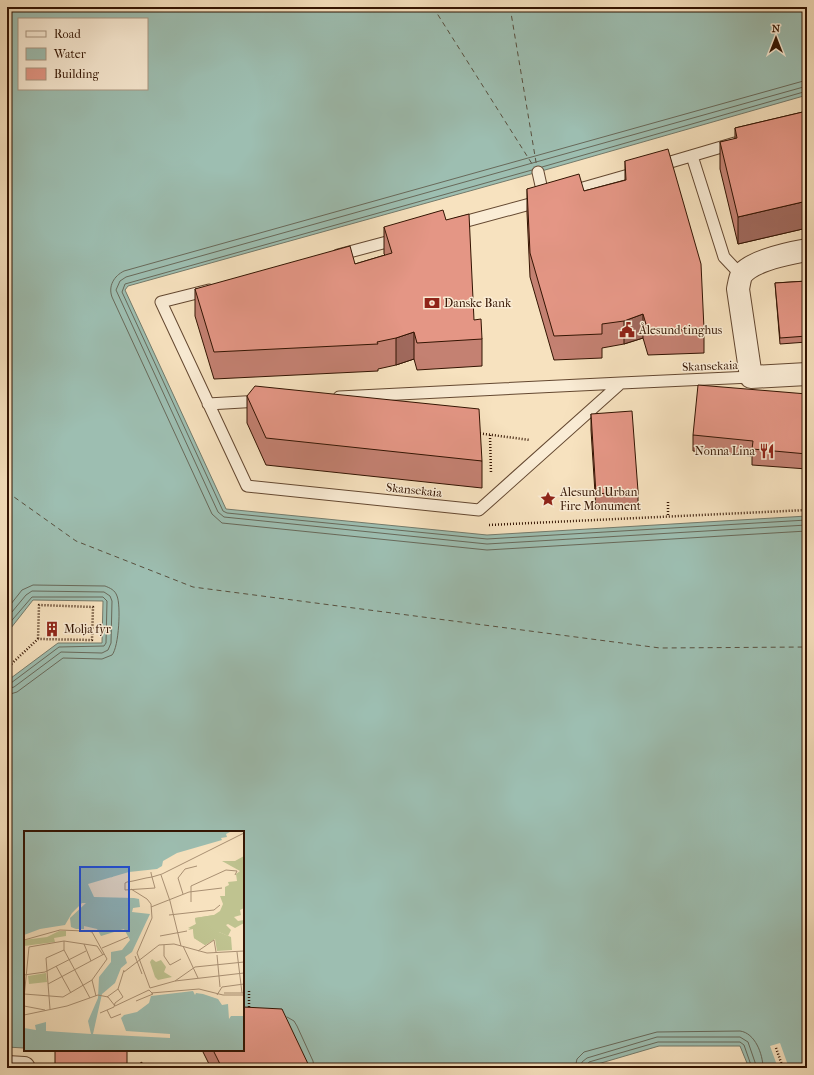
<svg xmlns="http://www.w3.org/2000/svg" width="814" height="1075" viewBox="0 0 814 1075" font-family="'IM FELL French Canon',serif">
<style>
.water{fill:#9dbeb1;stroke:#737a6b;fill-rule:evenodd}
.pier{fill:#f7e2bf}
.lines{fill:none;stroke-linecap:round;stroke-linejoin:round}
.shore{stroke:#68695a;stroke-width:1}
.ferry{stroke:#58503f;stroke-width:1;stroke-dasharray:5 4;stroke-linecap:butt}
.service-casing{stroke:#644831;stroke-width:13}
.minor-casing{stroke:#644831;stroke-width:24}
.path{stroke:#331402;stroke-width:2.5;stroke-dasharray:1 2;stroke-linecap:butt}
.service{stroke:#faecd5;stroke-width:11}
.minor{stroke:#faecd5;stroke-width:22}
.wall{fill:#c48172;stroke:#331402}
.shaded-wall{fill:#a0695d;stroke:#331402}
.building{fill:#e49685;stroke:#331402}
.labels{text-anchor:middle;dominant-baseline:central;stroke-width:3;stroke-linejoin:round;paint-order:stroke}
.poi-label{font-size:12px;fill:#331402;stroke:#faecd5;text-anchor:start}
.street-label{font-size:12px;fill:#331402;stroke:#faecd5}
.inset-river{fill:none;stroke:#9dbeb1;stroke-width:2}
.inset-road{fill:none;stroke:#a99073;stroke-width:1}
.view{fill:#1d4ed8;fill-opacity:0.15;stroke:#1d4ed8;stroke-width:2}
.inset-edge{fill:none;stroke:#331402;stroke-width:2}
</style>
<rect width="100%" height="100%" fill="#f7e2bf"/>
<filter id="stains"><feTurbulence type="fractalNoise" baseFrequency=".005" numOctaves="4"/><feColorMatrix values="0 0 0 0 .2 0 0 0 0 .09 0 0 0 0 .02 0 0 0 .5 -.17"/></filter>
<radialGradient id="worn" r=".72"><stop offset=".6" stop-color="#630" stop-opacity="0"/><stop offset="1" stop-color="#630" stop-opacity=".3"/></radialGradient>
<!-- water -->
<path class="water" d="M7,7H807V95L538,172L128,286L125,290L226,509L487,535L807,516V1068H749L740,1046H659L584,1068H300L243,1037V832H25V1040L24,1048L7,1047V681L58,643H102L103,601L33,600L7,633ZM19,19H147V89H19Z"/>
<!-- pier -->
<path class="pier" d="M780,1043L789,1068H778L770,1046Z"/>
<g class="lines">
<!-- shore -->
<path class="shore" d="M807,80L124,271C114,276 108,286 112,297L212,514L222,523L487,550L807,531
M807,86L126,277L120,281L116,290L218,512L224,517L487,544L807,525
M542,167L807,91
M532,170L125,284L122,292L223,511L227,513L487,539L807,520
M7,609L22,590L33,585L105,586C110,588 115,590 117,596C121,605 119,647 112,655L102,659L63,658L17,692L7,695
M7,618L26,595L32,591L104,592L110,596L112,601L111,643L108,650L102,653L61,652L14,687L7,689
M7,626L32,597H103L107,601L106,643L104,646L59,647L11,683L7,684
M287,1017L294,1021L297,1026L313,1061L314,1068
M575,1068L577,1059L584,1052L657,1032L740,1031C755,1033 763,1054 763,1068
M581,1068L582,1062L587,1058L657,1037H740L748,1042L757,1068
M586,1068L589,1062L658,1042H740L744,1045L752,1068"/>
<!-- ferry -->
<path class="ferry" d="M433,7L534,167
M510,7L537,168
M7,492L76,541L193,587L660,648L807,647"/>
<defs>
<path id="service" d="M692,156L724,257L741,275
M657,166L735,143
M538,172L544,199
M569,192L639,172
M456,224L541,201
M338,255L398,239
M209,290L161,302L247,486L479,510L621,383L751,377
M339,397L621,383
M208,404L262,401"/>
<path id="minor" d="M807,250C790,253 754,260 742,274C740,277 739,284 738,289L751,377L807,374
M7,1067L24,1068"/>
</defs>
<!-- service casing -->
<use href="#service" class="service-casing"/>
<!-- minor casing -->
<use href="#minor" class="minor-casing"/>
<!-- path -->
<path class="path" d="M477,433L530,440
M490,435L491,474
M668,502V517
M489,525L807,510
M7,668L38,639L92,640L93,607L39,605L38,639
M249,991V1011
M776,1048L783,1068"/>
<!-- service -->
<use href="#service" class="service"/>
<!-- minor -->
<use href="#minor" class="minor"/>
</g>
<!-- wall -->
<path class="wall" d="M807,111V228L738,244L720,169V142L735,139V128Z
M625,161L704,329V353L648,355L643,338L624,344L602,348V358L554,360L530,277L527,213V189L584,191L625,180Z
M384,227L474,320L482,339V366L417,370L414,359L396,365L378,369V371L214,379L195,316V289L355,264L385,255L384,254Z
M807,281V342L780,344L775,283Z
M807,394V469L752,465V456L693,451V435Z
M247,396L482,461V488L266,465L247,423Z
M591,414L638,491V507L596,509L591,430Z
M202,1050H243L310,1068H210V1066Z
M141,1062L148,1068H141Z"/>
<!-- shaded-wall -->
<path class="shaded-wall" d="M807,201V228L738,244V217Z
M643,314V338L624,344V321Z
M414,332V359L396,365V338Z"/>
<!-- building -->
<path class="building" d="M807,111V201L738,217L720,142L737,138L735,128Z
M668,149L701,264L704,329L648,331L643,314L624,321L602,324V334L554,336L530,253L527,189L579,174L584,191L626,180L625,161Z
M443,210L446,220L469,214L474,320L481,319L482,339L417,343L414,332L396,338L377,342L378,344L214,352L195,289L350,246L355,264L392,253L384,227Z
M807,281V336L780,338L775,283Z
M698,385L807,394V454L752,449L753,441L693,435Z
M255,386L479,409L482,461L266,438L247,396Z
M632,411L638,491L596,494L591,414Z
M243,1007L282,1009L310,1068H222L213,1050H243Z
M55,1050H127V1067L131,1068H55Z
M141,1062L148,1068H144Z"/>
<!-- icons -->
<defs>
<symbol id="bank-bare" viewBox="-9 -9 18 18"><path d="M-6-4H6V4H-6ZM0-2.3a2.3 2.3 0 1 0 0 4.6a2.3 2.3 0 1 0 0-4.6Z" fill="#8f2418" stroke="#faecd5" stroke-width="2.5" paint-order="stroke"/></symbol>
<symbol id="civic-bare" viewBox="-9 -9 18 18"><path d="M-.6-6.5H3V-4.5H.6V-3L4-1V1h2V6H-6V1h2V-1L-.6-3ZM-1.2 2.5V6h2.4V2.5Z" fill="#8f2418" stroke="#faecd5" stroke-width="2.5" paint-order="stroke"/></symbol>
<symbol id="restaurant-bare" viewBox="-9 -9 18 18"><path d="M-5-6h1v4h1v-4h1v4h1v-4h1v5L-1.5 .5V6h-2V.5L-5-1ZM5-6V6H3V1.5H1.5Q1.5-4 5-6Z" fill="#8f2418" stroke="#faecd5" stroke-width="2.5" paint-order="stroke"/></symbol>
<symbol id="sight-bare" viewBox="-9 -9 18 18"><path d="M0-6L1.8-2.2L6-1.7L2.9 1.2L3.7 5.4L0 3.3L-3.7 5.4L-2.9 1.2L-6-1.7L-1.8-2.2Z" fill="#8f2418" stroke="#faecd5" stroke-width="2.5" paint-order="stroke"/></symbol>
<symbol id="building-bare" viewBox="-9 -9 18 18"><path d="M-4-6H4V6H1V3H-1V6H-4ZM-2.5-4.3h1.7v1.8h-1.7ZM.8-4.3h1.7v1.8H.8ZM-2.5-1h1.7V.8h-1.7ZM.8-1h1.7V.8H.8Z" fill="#8f2418" stroke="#faecd5" stroke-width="2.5" paint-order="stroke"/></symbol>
</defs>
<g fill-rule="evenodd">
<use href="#bank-bare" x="421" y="292" width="22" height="22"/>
<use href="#civic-bare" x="616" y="319" width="22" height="22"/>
<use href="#restaurant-bare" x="756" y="440" width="22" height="22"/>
<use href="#sight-bare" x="537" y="488" width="22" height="22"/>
<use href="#building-bare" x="41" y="618" width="22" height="22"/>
</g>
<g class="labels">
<!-- poi labels -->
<g class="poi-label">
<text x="444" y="303">Danske Bank</text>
<text x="639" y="330">Ålesund tinghus</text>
<text x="755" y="451" text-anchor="end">Nonna Lina</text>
<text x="560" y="492">Alesund Urban<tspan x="560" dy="14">Fire Monument</tspan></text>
<text x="64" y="629">Molja fyr</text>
</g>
<!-- street labels -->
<g class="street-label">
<text transform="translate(710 366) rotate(-2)">Skansekaia</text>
<text transform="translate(414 490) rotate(6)">Skansekaia</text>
</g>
</g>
<!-- overview -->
<g transform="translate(24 831)">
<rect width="220" height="220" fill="#f7e2bf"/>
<path d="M220,25V77L216,79L217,84L210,86L214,90L220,89V92L211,97L204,93L202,94L207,99L204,105L195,101L191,108L181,114L170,107L169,98L164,97L172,93L171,87L190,84L196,80L199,73L196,65H201V56L205,54L204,51L213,50L212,43L216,40L198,30H211ZM35,100H42V105L30,107L31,111L0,115V109L23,106Z" fill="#bfc390"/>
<path d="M22,142L23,151L5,153L4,145Z" fill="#bfc390"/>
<path d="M190,84L187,94L195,101L207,106L208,119L193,120L191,108L181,114L170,107L169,98L164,99L172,93L171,87ZM128,128L132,131L137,129L142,136L140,141L148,146L134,149L131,146L126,131Z" fill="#bfc390"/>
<path d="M0,0H208L202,3L203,6L197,7L198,9L153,22L139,30L138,35L133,38L105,41L64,53L70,66L110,67L115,68L116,76L109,77L108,81L126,83L108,121L101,126L103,132L97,137L91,152L78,163L69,203L146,207V203L102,200L97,187L100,184L113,181L125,172L127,165L169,160L171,164L172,162L179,163L194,168L198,174L204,173L205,188L207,185H220V220H0V197L12,199L11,194L22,191V200L67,203L64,190L74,167L75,146L87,131V121L98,119L106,109L100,98L77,105L73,98L60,95V98H52L47,96L46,87L62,72H58L48,82L41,94L16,98L0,104Z" fill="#9dbeb1"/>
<path class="inset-river" d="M20,0L43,56L68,71L96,75L106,73M81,0L88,46M0,17H62L75,25L88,46M0,22L19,34L42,55M109,184L152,196L180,220"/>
<path class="inset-road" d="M127,41V42L128,46L131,57L101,59V52L103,51L109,50L122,47L128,46L138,43L220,2M137,44L146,70L157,115M107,58L123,68L127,73L128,87L113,122L126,157L151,150L220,142M159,63L154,47L161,38L173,35M167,71V55L202,39L213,40L211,44M127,76L165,61L198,57M145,84L190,79L196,74M63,100L68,101L83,128L68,149L72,165M136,105L163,100M0,109L36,99L60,100M40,110V119L66,167M60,113L67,130M140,114V125L146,134L157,128M159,115L174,147M78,117L104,106M174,120L190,109L192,121M213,121L218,162M193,124L196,156M111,125L118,143M32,135L47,162M100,141L135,114L150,113L183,122L220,120M0,144L21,141L62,120M151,150L171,136L220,131M24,153L80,123M127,162L175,158L199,164H220M200,162H220M0,163L39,166L68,149M193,164L198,156L220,153M83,166L94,158L100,139M0,167L5,116L40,110L73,115L79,124M112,170L129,163M0,175L21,179M26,178L22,127L40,119M83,179L87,187L97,183M76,182L90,176L91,172L99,166L94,158M0,184L43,175L74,164L84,166L91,175L125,159L129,163"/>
<path class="view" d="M56,36H105V100H56Z"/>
<rect width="220" height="220" class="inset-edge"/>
</g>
<!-- margin -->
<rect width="814" height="1075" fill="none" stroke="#f7e2bf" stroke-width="24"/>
<rect x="8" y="8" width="798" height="1059" fill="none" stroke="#331402" stroke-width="2"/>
<rect x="12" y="12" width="790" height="1051" fill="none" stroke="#331402"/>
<!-- legend -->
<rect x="18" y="18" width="130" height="72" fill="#faecd5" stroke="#aa9681"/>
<rect x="26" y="31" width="20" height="6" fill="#faecd5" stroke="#aa9681"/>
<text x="54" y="38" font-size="12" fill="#331402">Road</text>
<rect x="26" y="48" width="20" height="12" fill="#9dbeb1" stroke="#aa9681"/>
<text x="54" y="58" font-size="12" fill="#331402">Water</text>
<rect x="26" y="68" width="20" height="12" fill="#e49685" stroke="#aa9681"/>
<text x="54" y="78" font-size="12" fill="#331402">Building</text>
<!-- north arrow -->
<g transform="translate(776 38)" stroke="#faecd5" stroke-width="3" paint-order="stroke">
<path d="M0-3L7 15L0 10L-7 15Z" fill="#331402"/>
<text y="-6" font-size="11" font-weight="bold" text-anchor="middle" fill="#331402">N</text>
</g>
<rect width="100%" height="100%" filter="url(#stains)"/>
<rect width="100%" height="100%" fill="url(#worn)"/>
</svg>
